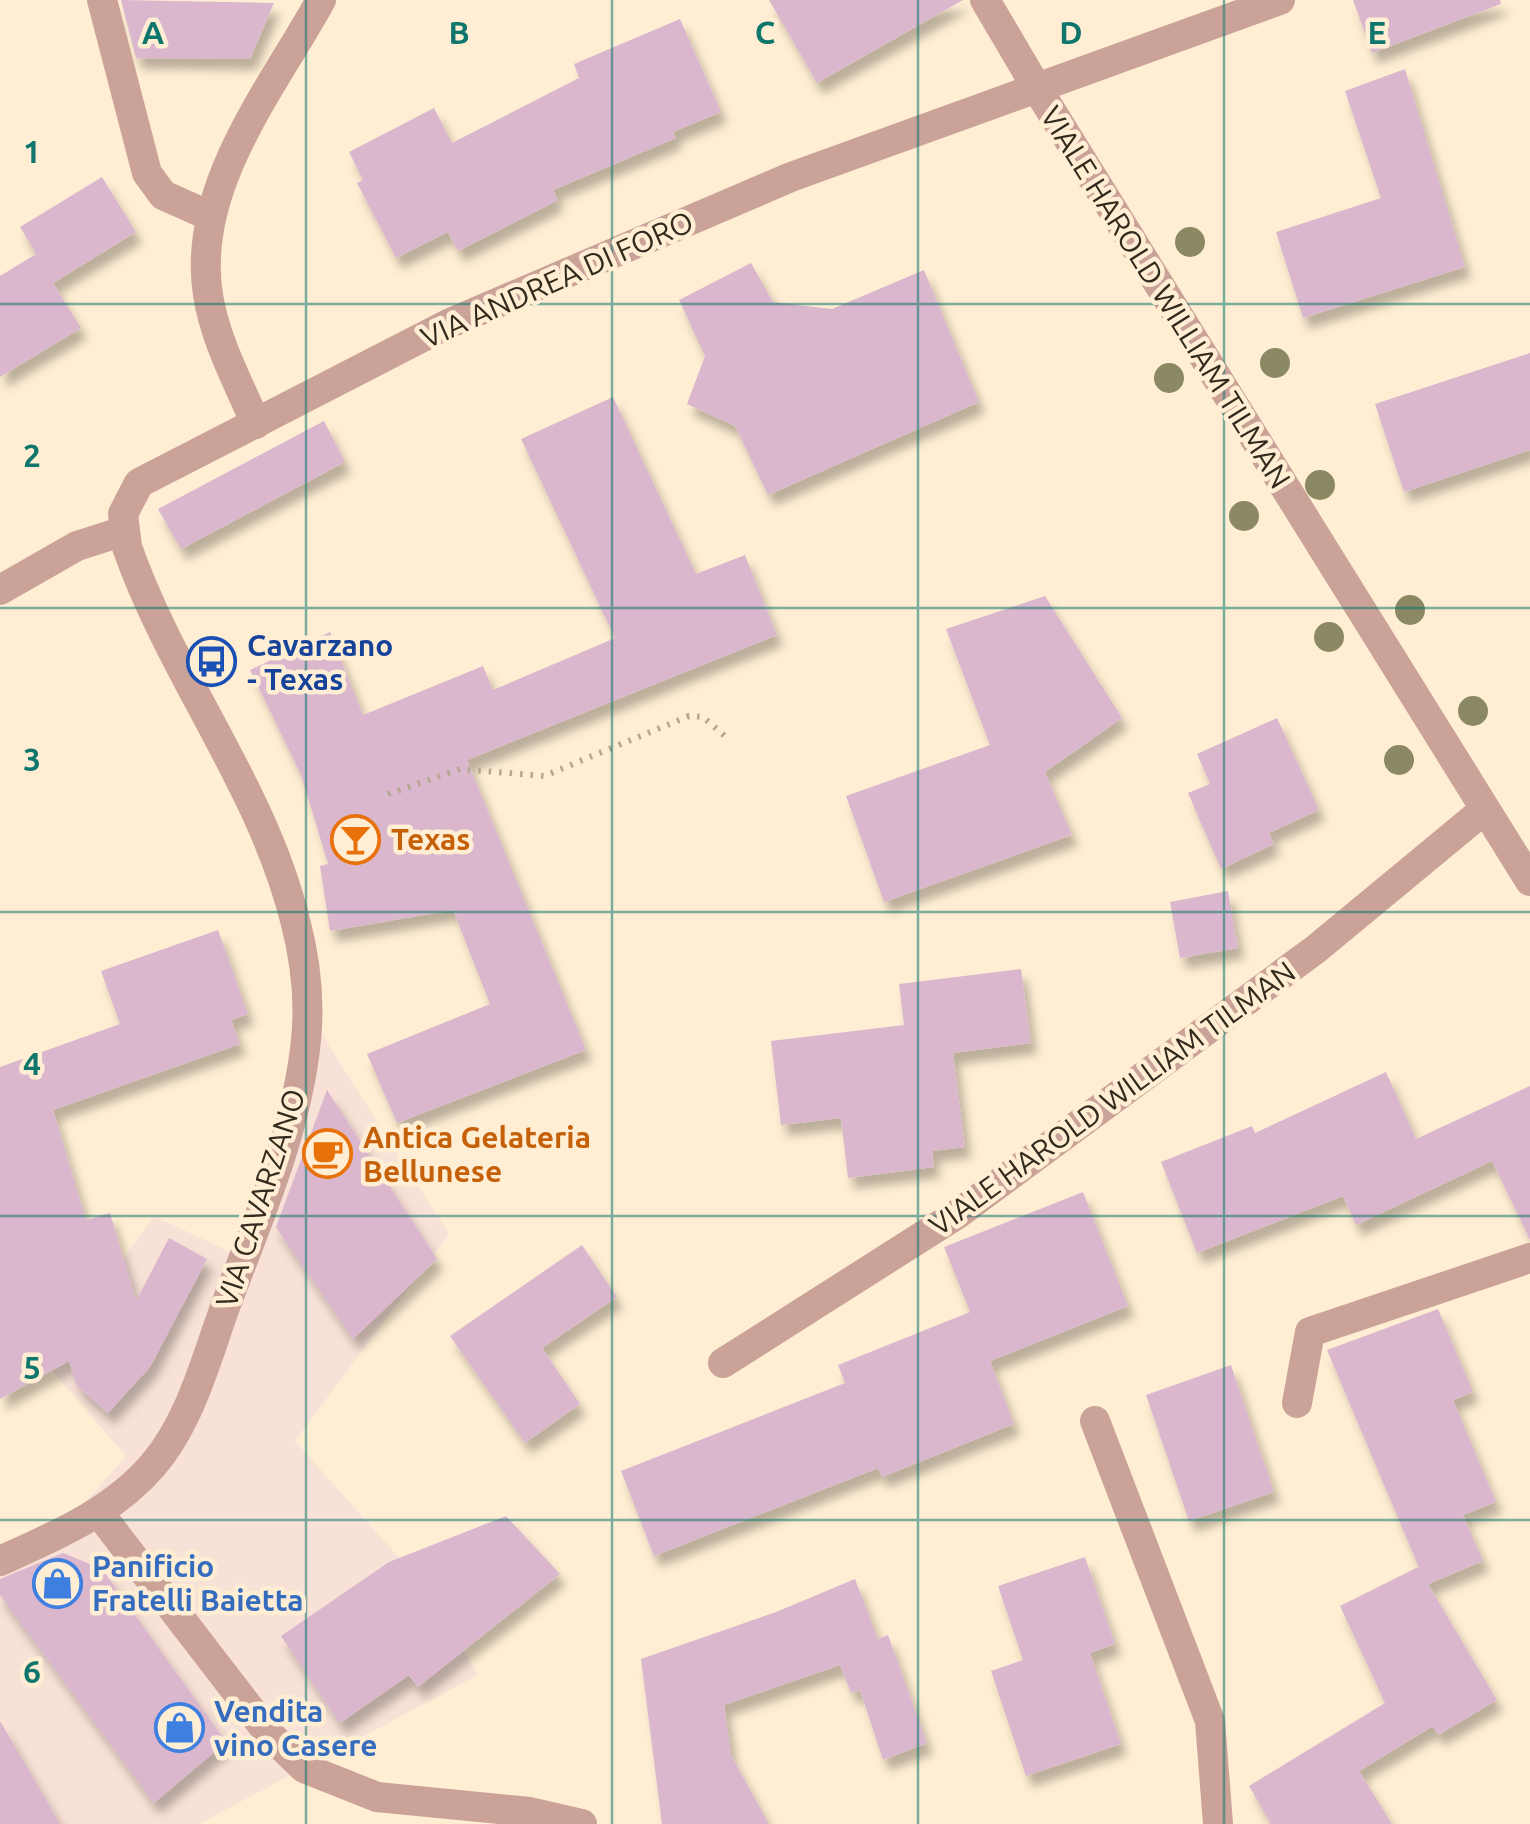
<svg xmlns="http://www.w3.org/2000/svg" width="1530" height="1824" viewBox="0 0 1530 1824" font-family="Ubuntu,sans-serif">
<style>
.commercial{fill:#f8e1d6}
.building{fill:#dab7cd;filter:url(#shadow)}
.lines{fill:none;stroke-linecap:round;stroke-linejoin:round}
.path{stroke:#b4a791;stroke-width:6;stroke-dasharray:2.5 8;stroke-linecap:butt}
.minor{stroke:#caa298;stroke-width:30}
.tertiary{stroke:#caa298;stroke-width:30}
.tree{fill:#8b8864}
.grid{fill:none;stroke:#0f766e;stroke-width:2.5;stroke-opacity:0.55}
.labels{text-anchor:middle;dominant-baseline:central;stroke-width:9;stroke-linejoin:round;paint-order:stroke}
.street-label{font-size:30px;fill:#322a1d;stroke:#ffeed3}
.transit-label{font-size:30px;font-weight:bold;fill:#164399;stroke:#ffeed3;text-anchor:start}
.food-label{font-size:30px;font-weight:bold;fill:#c56008;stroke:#ffeed3;text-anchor:start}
.shop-label{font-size:30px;font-weight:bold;fill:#366cbe;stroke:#ffeed3;text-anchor:start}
.grid-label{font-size:32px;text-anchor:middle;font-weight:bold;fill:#0f766e;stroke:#ffeed3;stroke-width:9;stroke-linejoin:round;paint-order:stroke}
</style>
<defs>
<filter id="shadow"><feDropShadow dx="6" dy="11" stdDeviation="5" flood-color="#0004"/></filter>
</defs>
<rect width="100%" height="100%" fill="#ffeed3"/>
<!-- commercial -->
<path class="commercial" d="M317,1027L449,1234L295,1441L428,1590L478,1675L199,1824H0V1547L80,1508L126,1456L47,1365L154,1216L230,1252Z"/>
<!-- building -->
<path class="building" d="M121,0L274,3L250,59L136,58Z
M769,0H963L817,83Z
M1353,0H1500L1501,4L1372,53Z
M680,19L721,112L673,132L676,138L553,190L558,200L458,251L448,232L396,258L357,183L363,180L349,152L434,108L452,143L579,78L574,64Z
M1405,69L1465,267L1303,318L1276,232L1381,198L1345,91Z
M102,177L136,232L53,283L81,328L0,377V276L36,254L44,267L20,227Z
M751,263L773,302L832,309L924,270L979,402L768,495L735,426L687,404L705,356L679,300Z
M1530,353V450L1404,492L1375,404Z
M613,397L696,574L745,555L777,635L467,760L586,1050L397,1123L367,1054L490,1004L453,910L330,931L320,866L328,864L301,775L250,670L330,632L363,715L483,666L493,690L615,638L521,439Z
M324,421L345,462L181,549L158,509Z
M1045,596L1122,718L1045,772L1072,835L884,902L846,796L990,745L946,629Z
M1277,718L1319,810L1269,833L1274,844L1221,869L1188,793L1210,784L1197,754Z
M1228,891L1238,948L1180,958L1170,902Z
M218,930L248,1014L231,1020L240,1044L53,1110L86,1220L110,1213L136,1301L169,1238L207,1259L150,1367L108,1413L77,1386L69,1361L0,1399V1067L120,1024L101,971Z
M1021,969L1031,1043L953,1053L965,1147L932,1151L934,1167L848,1178L841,1118L781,1125L771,1041L904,1025L899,984Z
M1386,1072L1416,1139L1530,1086V1240L1492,1161L1356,1225L1343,1196L1197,1253L1161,1162L1252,1126L1255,1133Z
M327,1090L437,1259L353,1339L276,1227Z
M1083,1192L1128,1306L990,1361L1014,1424L882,1477L878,1468L654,1556L621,1471L845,1383L838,1365L970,1312L944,1247Z
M582,1245L617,1297L542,1348L580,1404L525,1443L450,1336Z
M1438,1309L1473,1392L1453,1400L1496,1502L1463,1515L1483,1561L1428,1584L1497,1700L1438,1735L1433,1726L1359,1771L1392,1824H1271L1249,1786L1385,1703L1340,1606L1418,1567L1420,1570L1327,1350Z
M1231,1365L1274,1492L1189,1521L1146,1395Z
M506,1516L560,1574L418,1687L409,1675L340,1723L281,1636L389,1562Z
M63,1553L102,1569L226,1742L154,1803L0,1595V1579Z
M1085,1557L1115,1644L1090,1653L1121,1744L1026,1776L991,1671L1023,1660L998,1586Z
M855,1579L878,1639L888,1635L927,1743L883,1760L860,1690L851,1693L840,1665L724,1705L731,1755L769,1824H662L641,1659L776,1612Z
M0,1721L60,1824H0Z"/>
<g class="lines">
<!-- path -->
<path class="path" d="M388,794L460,769L544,776L689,716L703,717L726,737"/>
<!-- minor -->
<path class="minor" d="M102,0L147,173L163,195L210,216
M985,0L1038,90
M256,424C238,382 215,340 208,295C191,187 272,89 321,0
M0,590L77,546L124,531
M723,1363L959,1213L1316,949L1484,810
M1297,1403L1310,1332L1530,1258
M1095,1421L1210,1721L1218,1824"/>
<!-- tertiary -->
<path class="tertiary" d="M1038,90L1530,881
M99,1513L270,1735L304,1768L377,1797L530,1812L582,1824
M0,1561C55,1536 113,1512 153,1465C190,1422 206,1360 225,1307C257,1221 297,1132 306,1040C310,1001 305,958 295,920C262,787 172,676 127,547L123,514L139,483L448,324L791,177L1280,0"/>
</g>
<!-- trees -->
<g class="tree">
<circle cx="1190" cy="242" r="15"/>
<circle cx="1275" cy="363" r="15"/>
<circle cx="1169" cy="378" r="15"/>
<circle cx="1320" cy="485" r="15"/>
<circle cx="1244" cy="516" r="15"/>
<circle cx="1410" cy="610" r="15"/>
<circle cx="1329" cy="637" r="15"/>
<circle cx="1473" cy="711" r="15"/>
<circle cx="1399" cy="760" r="15"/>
</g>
<!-- grid -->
<path class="grid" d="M306,0V1824M612,0V1824M918,0V1824M1224,0V1824M0,304H1530M0,608H1530M0,912H1530M0,1216H1530M0,1520H1530"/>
<!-- icons -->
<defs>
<symbol id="bus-ring" viewBox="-11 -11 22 22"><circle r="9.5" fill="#ffeed3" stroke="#1a4fb4" stroke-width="1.5"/><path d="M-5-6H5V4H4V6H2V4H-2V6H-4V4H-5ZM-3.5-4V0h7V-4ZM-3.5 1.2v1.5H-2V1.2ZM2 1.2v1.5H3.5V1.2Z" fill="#1a4fb4"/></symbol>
<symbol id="bar-ring" viewBox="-11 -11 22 22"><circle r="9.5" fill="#ffeed3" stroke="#e8710a" stroke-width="1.5"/><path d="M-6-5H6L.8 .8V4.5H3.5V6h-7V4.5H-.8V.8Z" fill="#e8710a"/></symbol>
<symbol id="cafe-ring" viewBox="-11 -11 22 22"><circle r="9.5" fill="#ffeed3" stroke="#e8710a" stroke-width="1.5"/><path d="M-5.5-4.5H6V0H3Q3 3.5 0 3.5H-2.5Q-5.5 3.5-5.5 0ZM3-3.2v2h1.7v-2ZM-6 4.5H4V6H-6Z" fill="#e8710a"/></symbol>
<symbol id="shop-ring" viewBox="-11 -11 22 22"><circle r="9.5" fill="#ffeed3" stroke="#3f7fe0" stroke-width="1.5"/><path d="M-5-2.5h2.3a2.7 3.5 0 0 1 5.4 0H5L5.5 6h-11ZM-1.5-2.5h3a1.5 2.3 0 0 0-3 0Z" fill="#3f7fe0"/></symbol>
</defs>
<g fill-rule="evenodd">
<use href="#bus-ring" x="184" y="634" width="55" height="55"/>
<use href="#bar-ring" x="328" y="812" width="55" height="55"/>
<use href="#cafe-ring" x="300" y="1126" width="55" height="55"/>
<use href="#shop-ring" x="30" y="1556" width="55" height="55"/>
<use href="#shop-ring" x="152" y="1700" width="55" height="55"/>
</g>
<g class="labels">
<!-- street labels -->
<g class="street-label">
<text transform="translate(557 279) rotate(-24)">VIA ANDREA DI FORO</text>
<text transform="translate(1166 297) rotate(58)">VIALE HAROLD WILLIAM TILMAN</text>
<text transform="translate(1112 1098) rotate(-36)">VIALE HAROLD WILLIAM TILMAN</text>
<text transform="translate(260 1198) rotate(-72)">VIA CAVARZANO</text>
</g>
<!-- transit labels -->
<g class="transit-label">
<text x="247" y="645">Cavarzano<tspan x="247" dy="34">- Texas</tspan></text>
</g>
<!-- food labels -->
<g class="food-label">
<text x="391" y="839">Texas</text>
<text x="363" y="1137">Antica Gelateria<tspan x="363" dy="34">Bellunese</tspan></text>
</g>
<!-- shop labels -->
<g class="shop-label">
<text x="92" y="1566">Panificio<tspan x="92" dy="34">Fratelli Baietta</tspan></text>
<text x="214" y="1711">Vendita<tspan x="214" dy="34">vino Casere</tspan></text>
</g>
</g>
<g class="grid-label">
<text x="153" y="44">A</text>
<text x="459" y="44">B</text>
<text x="765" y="44">C</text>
<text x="1071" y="44">D</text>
<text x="1377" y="44">E</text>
<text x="32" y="163">1</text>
<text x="32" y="467">2</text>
<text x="32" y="771">3</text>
<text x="32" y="1075">4</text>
<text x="32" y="1379">5</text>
<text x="32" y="1683">6</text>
</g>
</svg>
